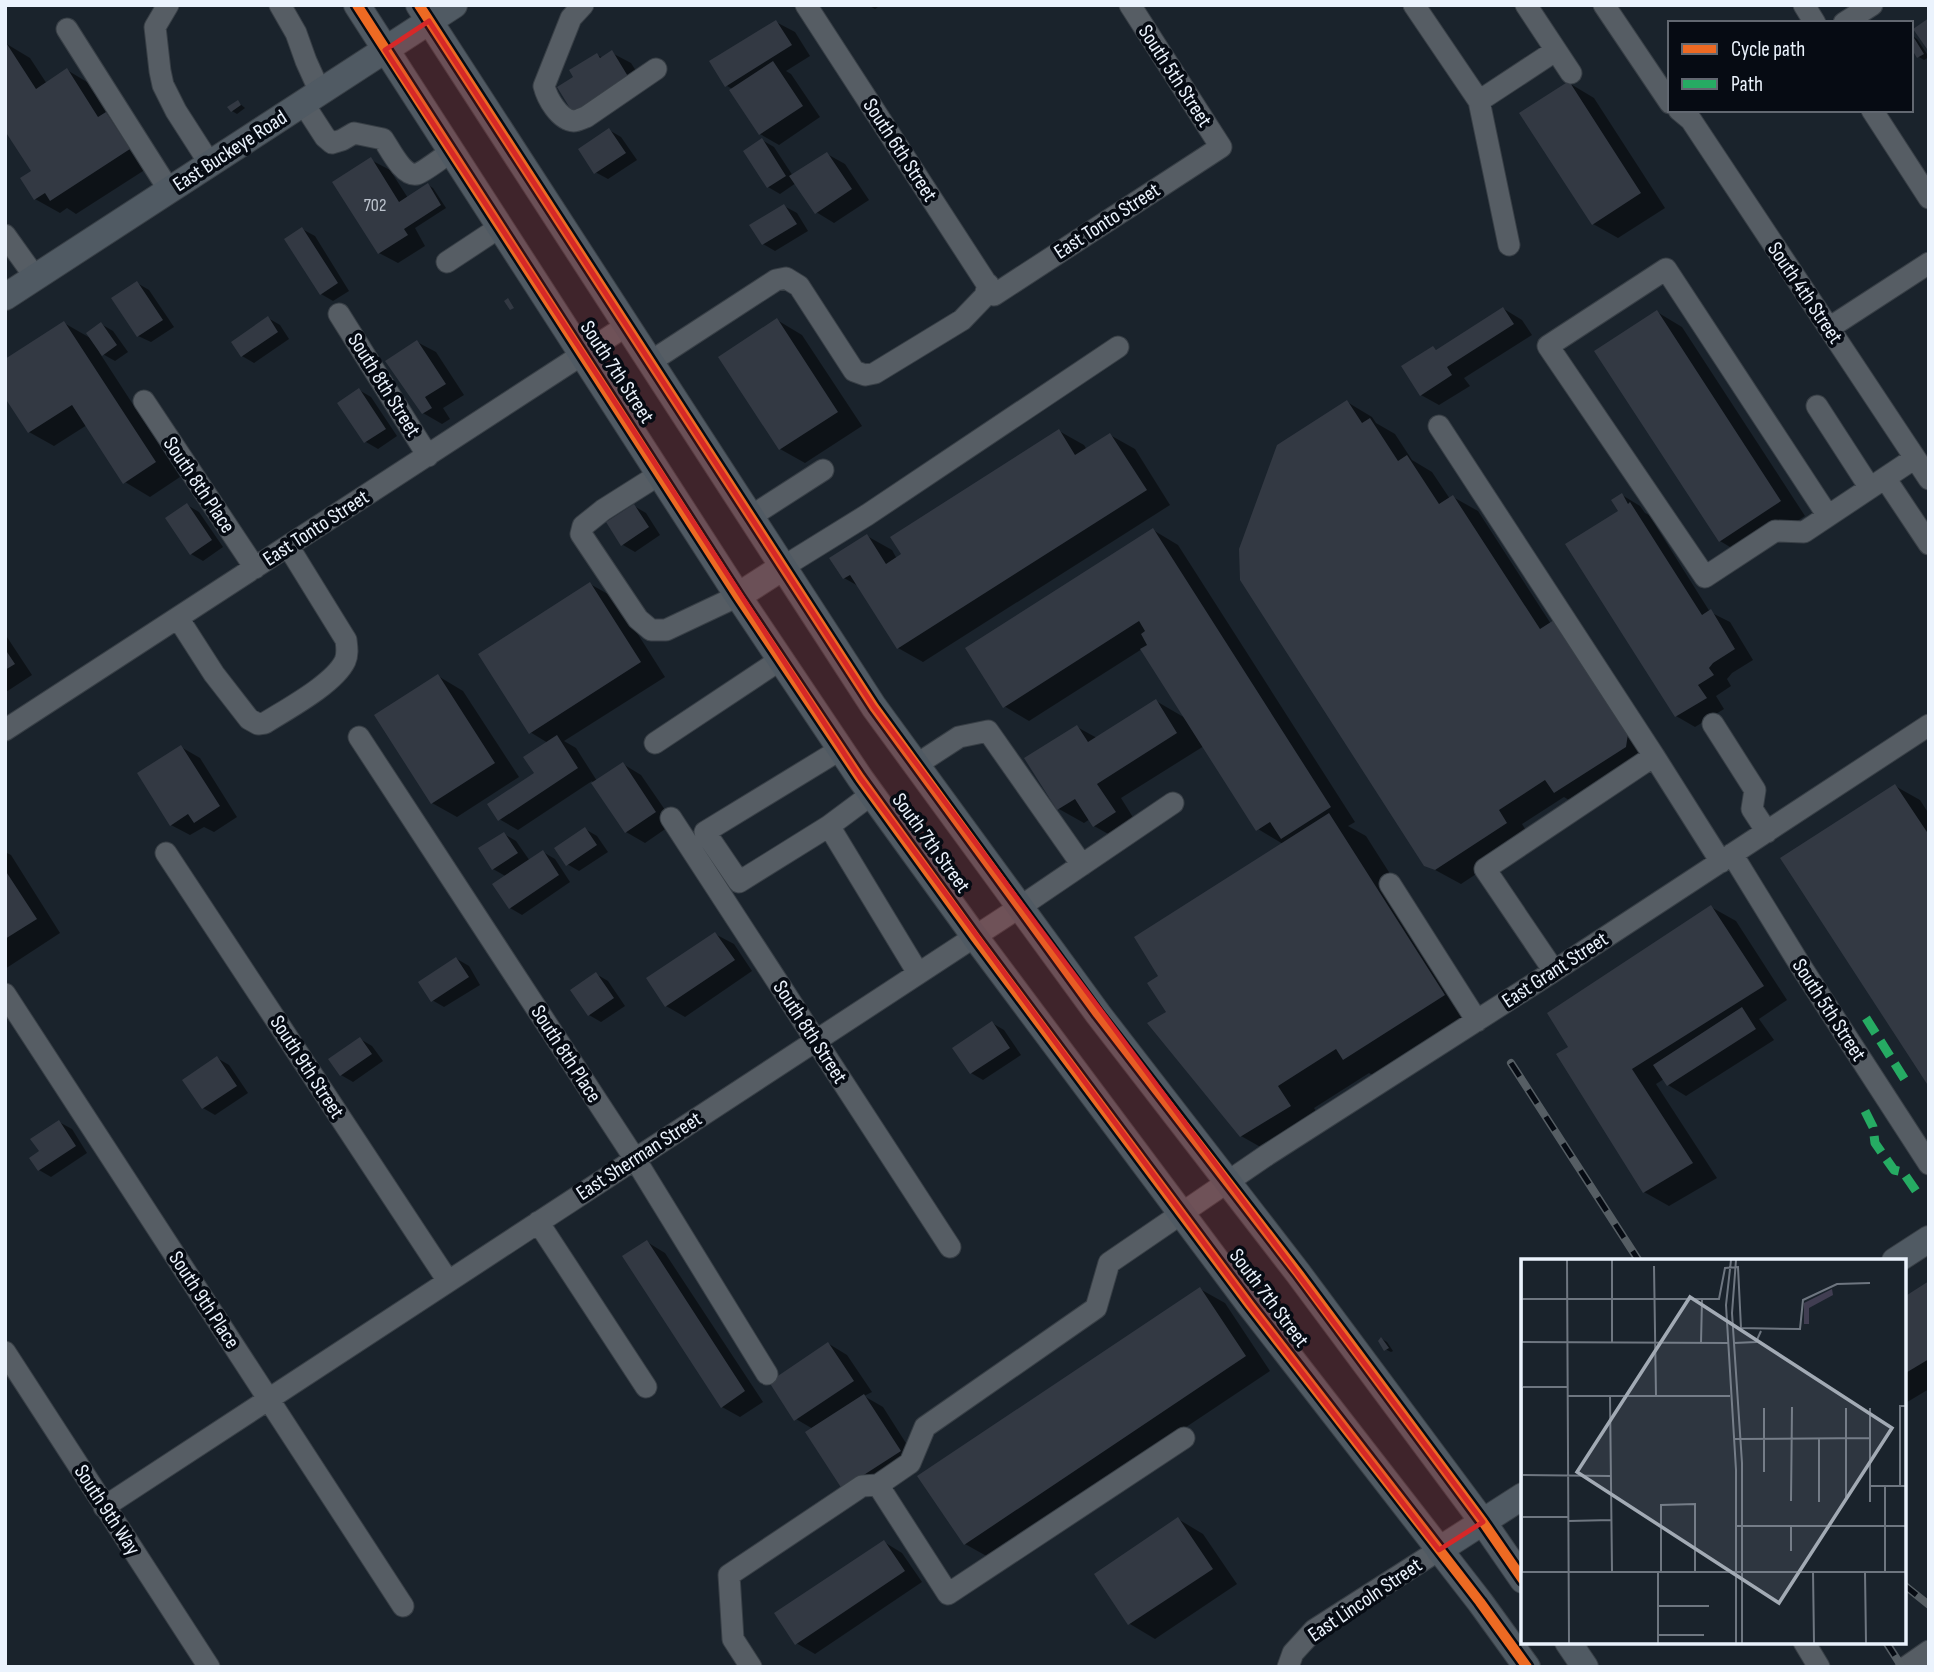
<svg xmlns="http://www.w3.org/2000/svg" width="1934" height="1672" viewBox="0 0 1934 1672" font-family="'Sofia Sans Condensed',sans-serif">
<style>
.shadow{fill:#0007}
.building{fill:#333943}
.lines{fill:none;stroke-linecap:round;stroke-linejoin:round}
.minor-casing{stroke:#383f46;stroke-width:23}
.major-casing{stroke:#383f46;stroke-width:28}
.minor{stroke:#565d64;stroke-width:21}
.major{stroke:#505a63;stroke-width:26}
.rail-casing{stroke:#565e64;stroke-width:8}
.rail{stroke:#060b13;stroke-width:5;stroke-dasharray:16;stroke-linecap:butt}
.quiet{stroke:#26ab63;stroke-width:9;stroke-dasharray:18 9;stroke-linecap:butt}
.cycleway-casing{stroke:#060b13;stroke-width:15}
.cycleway{stroke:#ed6a23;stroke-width:10}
.marked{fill:#d62828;fill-opacity:0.2;stroke:#d62828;stroke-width:5;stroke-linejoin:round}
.labels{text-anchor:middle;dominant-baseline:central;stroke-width:7;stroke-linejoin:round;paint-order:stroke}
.number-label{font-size:18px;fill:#bdc4ce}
.street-label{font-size:21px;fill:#ebf3fd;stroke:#060b13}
.inset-road{fill:none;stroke:#6e7680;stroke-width:2}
.view{fill:#a2aab4;fill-opacity:0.15;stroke:#a2aab4;stroke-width:3.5}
.inset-edge{fill:none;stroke:#ebf3fd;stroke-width:3.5}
</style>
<rect width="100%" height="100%" fill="#1a232c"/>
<!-- shadow -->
<path class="shadow" d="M868,5H881L875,9Z
M776,22L795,32L810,56L786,71L791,74L820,117L779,145L760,134L734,90L727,86Z
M1912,36L1917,39L1929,57L1924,60L1919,57Z
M5,43L30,58L47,84L67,70L92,85L154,164L76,214L67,208L60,213L35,199L33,172Z
M612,53L631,63L647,88L593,122L576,78L597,55L603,58Z
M1569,83L1594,98L1665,208L1618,238L1593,224Z
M238,102L245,108L237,114L232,111Z
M609,130L621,137L637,160L608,179L595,172Z
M762,140L774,147L793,176L827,154L845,164L869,200L834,223L816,212L796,183L780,194L768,187Z
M371,160L390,170L408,198L428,185L433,188L446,208L415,228L425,246L398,263L379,253Z
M784,206L797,213L808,231L775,251L763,244Z
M302,229L315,236L349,291L333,301L321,294Z
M137,283L149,290L174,327L151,342L138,336Z
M1504,309L1522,320L1532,335L1464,378L1470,386L1439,405L1421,395L1433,348L1438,351Z
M1657,312L1682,327L1805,516L1745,556L1720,541Z
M268,318L280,325L289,339L254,363L242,356Z
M777,320L802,335L862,426L805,463L780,449Z
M64,323L92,339L101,324L113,331L128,352L115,361L99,352L180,477L150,497L125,482L87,425L54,446L29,432Z
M417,342L436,352L464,395L443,408L450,419L442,424L423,413Z
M359,390L371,397L397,436L378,449L366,442L340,403Z
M1347,402L1372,417L1376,423L1395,434L1412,460L1432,472L1450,499L1453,497L1478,511L1551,624L1653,749L1580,807L1564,797L1522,824L1531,838L1461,884L1426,865Z
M1059,431L1084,445L1087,450L1110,435L1135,449L1170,505L923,662L898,648L860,587L844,578L867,536L892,550L897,559Z
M1622,495L1640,506L1645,513L1649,515L1710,612L1730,622L1753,660L1732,673L1727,679L1731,686L1716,696L1724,709L1695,727L1676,716L1620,511Z
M187,505L199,512L223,547L203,561L191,554Z
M634,506L646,513L660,535L635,552L623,545Z
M1153,530L1178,545L1355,822L1348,826L1366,836L1481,1017L1381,1080L1369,1073L1314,1108L1327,1128L1278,1157L1241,1136L1168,1012L1161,977L1283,844L1258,829L1204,746L1121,798L1139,827L1119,840L1094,826L1090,819L1084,823L1059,809L1077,727L1097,738L1156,701L1187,719L1142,649L1029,721L1004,706Z
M590,584L615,598L665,677L564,741L576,748L597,781L623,764L641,775L674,823L645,843L626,832L592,781L518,830L499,819L536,773L548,743L530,732Z
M5,634L32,675L6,692H5Z
M438,676L463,691L519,777L457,817L432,803Z
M181,747L200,758L237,817L214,832L204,827L190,835L171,825Z
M1895,786L1920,800L1929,814V1084Z
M585,829L597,836L608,852L579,871L567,864Z
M504,834L516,841L530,861L543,852L555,859L570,882L522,915L510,908L507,877L493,869Z
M5,852L11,855L60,933L5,969Z
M1711,907L1736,921L1787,1000L1759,1019L1774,1040L1686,1096L1668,1085L1664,1079L1656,1084L1717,1178L1669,1206L1644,1192L1571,1048Z
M715,934L734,944L752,971L685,1017L666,1006Z
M457,959L469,966L480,985L444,1007L432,1000Z
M596,974L608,981L625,1006L601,1022L589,1015Z
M992,1023L1004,1030L1021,1055L983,1080L971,1073Z
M360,1039L372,1046L383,1061L353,1082L341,1075Z
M217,1058L229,1065L248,1093L215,1115L203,1108Z
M59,1122L72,1129L87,1153L51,1177L39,1170L41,1152Z
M647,1242L665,1253L763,1402L740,1417L722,1407Z
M1929,1283V1389L1904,1404V1299Z
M1200,1289L1225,1303L1270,1371L990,1558L965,1544Z
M1382,1339L1387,1342L1393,1351L1391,1352L1385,1349Z
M829,1344L847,1355L872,1392L864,1396L883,1407L918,1462L862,1498L813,1429L796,1419Z
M1178,1519L1203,1534L1237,1584L1155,1639L1130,1624L1096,1574Z
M884,1542L902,1553L922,1582L815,1654L796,1643Z"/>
<!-- building -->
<path class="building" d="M1929,18V48L1927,49L1913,29Z
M776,20L792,45L725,87L709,61Z
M1911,33L1924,54L1917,58L1911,48Z
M5,41L36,89L67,68L98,117L106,112L130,149L50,201L45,193L34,200L20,178L31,171L5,131Z
M612,50L629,78L573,113L557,87L573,77L569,70L597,53L600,58Z
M773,61L803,106L759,135L729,90Z
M1569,81L1641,193L1592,225L1519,113Z
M238,100L241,105L231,112L227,107Z
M609,128L626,153L594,174L578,149Z
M762,138L786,176L767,188L743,151Z
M827,152L852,189L815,214L789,176Z
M371,157L399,202L428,183L441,205L404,229L408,235L378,254L332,182Z
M784,204L797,224L762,245L749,225Z
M302,227L338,283L320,295L284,239Z
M137,281L163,320L137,337L111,298Z
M508,298L514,308L510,310L504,301Z
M1503,307L1514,324L1447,367L1452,375L1420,396L1401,366L1433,346L1436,350Z
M1657,310L1781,501L1719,542L1594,351Z
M268,316L278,332L241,357L231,342Z
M777,318L838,412L779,450L718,357Z
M64,321L156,462L123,484L72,405L28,433L5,398V359Z
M101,322L117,345L102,356L86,333Z
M417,340L446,384L425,397L432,408L422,414L385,361Z
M359,388L386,429L364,443L337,403Z
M1347,400L1362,423L1370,418L1398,461L1407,455L1439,504L1453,495L1540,629L1554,620L1628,734L1626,747L1554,793L1545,780L1499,810L1507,823L1435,870L1424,866L1240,580L1239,549L1277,445Z
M1059,429L1075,455L1110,433L1147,490L897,649L850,575L843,579L829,558L867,534L886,564L901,554L890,537Z
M1622,493L1628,504L1630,502L1702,615L1711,609L1735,649L1713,663L1709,668L1714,675L1698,685L1707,698L1675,717L1565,544L1618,511L1611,500Z
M187,503L212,540L190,555L165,518Z
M634,504L649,527L621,546L606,522Z
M1153,528L1331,807L1281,839L1270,822L1256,831L1140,649L1147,645L1141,634L1145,631L1139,621L1003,708L965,648Z
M590,582L641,662L529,734L478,654Z
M5,649L15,664L5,670Z
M438,674L495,763L431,804L374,715Z
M1156,699L1177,733L1097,784L1116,812L1093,827L1075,799L1057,810L1024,758L1077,725L1088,742Z
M557,735L578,768L498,821L487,804L534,773L523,757Z
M181,745L220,806L194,823L188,814L170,826L137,773Z
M623,762L656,812L625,833L591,783Z
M1895,784L1927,832L1929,831V1087L1780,858Z
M1329,813L1445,995L1343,1060L1336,1049L1278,1086L1291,1106L1240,1137L1147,1023L1166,1012L1147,983L1158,976L1134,937Z
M585,827L597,845L566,866L554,848Z
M504,832L518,853L492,870L478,848Z
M543,850L559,875L509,909L492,884Z
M5,870L37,919L5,939Z
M1711,905L1764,986L1632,1069L1693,1163L1643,1193L1556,1054L1568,1047L1547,1013Z
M715,932L735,960L665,1007L646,978Z
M456,957L469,977L431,1002L418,982Z
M596,972L614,998L588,1016L570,990Z
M1742,1007L1756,1029L1667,1086L1653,1065Z
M992,1021L1010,1048L970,1074L952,1048Z
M360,1037L372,1054L340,1076L328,1059Z
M217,1056L237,1086L202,1109L182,1080Z
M59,1120L76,1146L38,1171L29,1158L39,1151L30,1139Z
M647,1240L745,1391L721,1408L622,1256Z
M1929,1281V1359L1904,1374V1297Z
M1200,1287L1246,1356L964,1545L917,1476Z
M1381,1337L1389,1348L1384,1351L1378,1341Z
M828,1342L854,1381L794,1421L769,1382Z
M864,1394L901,1451L842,1489L805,1432Z
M1178,1517L1213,1569L1128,1625L1094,1574Z
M884,1540L905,1571L795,1645L774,1613Z"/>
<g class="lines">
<defs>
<path id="minor" d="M168,5L155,27L160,71L163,85L176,111L210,164
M280,5L296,33L306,61L320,92
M583,5L571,18L544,86C547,98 559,120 574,121C577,121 583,118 586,117L656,69
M806,5L994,295L1221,147L1130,5
M1414,5L1479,101L1509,245
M1526,5L1571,73
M1604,5L1670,103
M1804,5L1815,23
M1844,23L1872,5
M67,29L169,190
M1479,101L1555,51
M303,103L325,137L332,143L342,140L354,133L383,139C390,149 403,177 417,174C424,172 444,156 451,152
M1679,110L1691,120L1929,479
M1872,110L1929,198
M5,235L35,277
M447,262L500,227
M339,314L428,456
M1829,328L1929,263
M650,362L776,280L786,278L799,286L854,371L865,375L875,373L962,320L985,296L988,284
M144,401L255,568
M1817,406L1870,488
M1439,426L1654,756
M660,474L603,510L583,526L581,534L638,619L651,630H666L738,596
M1885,478L1929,544
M1828,516L1666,269L1548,346L1705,577L1775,531L1804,532L1915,458
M750,517L823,470
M783,567L867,515L1118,347
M178,618L214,674L249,719L258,724L265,723C287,709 334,684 345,661C348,654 347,648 346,640L288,546
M1713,724L1755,790L1752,809L1767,832
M5,730L626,326
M359,737L635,1159L767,1374
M655,743L780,660
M841,749L705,832L739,882L829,826L918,973
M916,765L959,737L988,731L1082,865
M671,818L950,1247
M829,826L872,794
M166,853L448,1281
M1732,854L1802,968L1929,1164
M1390,884L1477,1021
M1554,971L1485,869L1654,756L1721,862
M5,994L403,1606
M538,1222L646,1387
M5,1352L209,1667
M1184,1438L948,1594L878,1485L910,1463L925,1427L1096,1308L1109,1263L1267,1155L1554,971L1929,725
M104,1507L1020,907L1173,803
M1804,1642L1819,1667
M751,1667L733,1639L729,1575L862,1486L878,1485
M1288,1667L1293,1653L1314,1630L1439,1550
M1906,1667L1929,1651"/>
<path id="major" d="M357,5L738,596L860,778L975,937L1249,1304L1480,1602L1527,1667
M419,5L874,707L1098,1014L1298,1273L1483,1522L1523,1580
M5,297L454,5
M738,596L783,567
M1895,1261L1929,1239
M1439,1550L1523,1496
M1568,1642L1585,1667"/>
</defs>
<!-- minor casing -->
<use href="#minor" class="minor-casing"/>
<!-- major casing -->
<use href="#major" class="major-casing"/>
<!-- minor -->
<use href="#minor" class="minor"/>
<!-- major -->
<use href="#major" class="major"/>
<defs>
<path id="rail" d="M1511,1063L1639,1261
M1904,1585L1929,1605
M1886,1642L1902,1667"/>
</defs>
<!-- rail casing -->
<use href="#rail" class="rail-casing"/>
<!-- rail -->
<use href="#rail" class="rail"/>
<!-- quiet -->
<path class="quiet" d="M1866,1018L1905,1080
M1865,1111L1873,1127L1875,1143L1894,1170L1903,1172L1916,1191"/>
<defs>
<path id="cycleway" d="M357,5L738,596L860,778L975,937L1249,1304L1480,1602L1527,1667
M419,5L874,707L1098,1014L1298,1273L1483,1522L1523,1580"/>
</defs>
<!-- cycleway casing -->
<use href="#cycleway" class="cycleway-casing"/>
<!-- cycleway -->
<use href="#cycleway" class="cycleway"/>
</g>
<!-- marked area -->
<path class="marked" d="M429,21L874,707L1483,1522L1439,1550L1249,1304L860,778L385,50Z"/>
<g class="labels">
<!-- number labels -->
<g class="number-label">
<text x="375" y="205">702</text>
</g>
<!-- street labels -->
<g class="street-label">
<text transform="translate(1175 76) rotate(57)">South 5th Street</text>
<text transform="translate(900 150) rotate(57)">South 6th Street</text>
<text transform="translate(230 151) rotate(-33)">East Buckeye Road</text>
<text transform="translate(1107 221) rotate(-33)">East Tonto Street</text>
<text transform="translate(1805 293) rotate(56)">South 4th Street</text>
<text transform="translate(617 372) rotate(57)">South 7th Street</text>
<text transform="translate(384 385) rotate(58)">South 8th Street</text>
<text transform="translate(199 485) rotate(56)">South 8th Place</text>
<text transform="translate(316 528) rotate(-33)">East Tonto Street</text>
<text transform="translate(931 843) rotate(54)">South 7th Street</text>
<text transform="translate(1555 970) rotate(-33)">East Grant Street</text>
<text transform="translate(1829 1010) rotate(57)">South 5th Street</text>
<text transform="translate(810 1032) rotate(57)">South 8th Street</text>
<text transform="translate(566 1054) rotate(57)">South 8th Place</text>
<text transform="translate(307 1067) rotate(57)">South 9th Street</text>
<text transform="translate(639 1156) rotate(-33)">East Sherman Street</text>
<text transform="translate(1269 1298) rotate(53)">South 7th Street</text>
<text transform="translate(204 1300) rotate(57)">South 9th Place</text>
<text transform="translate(107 1510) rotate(57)">South 9th Way</text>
<text transform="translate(1365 1600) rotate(-34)">East Lincoln Street</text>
</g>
</g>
<!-- overview -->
<g transform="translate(1521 1259)">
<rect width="385" height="385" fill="#1a232c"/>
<path d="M311,30L312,36L288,49V65H283V44Z" fill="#413e52"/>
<path class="inset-road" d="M1,1V83M46,1L48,384M91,1V83M210,1L205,46L215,211V384M215,1L211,54L221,204V384M133,7L135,137M0,40H198L204,9L217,8L220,69L279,70L282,41L316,25L349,24M0,83L207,84M180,84L181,40M213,84L235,83L240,72M2,128H47M47,137H209M89,137L91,312M243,149V213M325,149V242M298,179V243M213,180L349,179M0,216L89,217M349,227H385M364,227V313M379,227V147H385M270,242L271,148M349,243V149M0,258H47M47,262L91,261M215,267H385M270,267V292M140,312V246L174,245V312M292,312L293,384M0,313H385M1,313V128M344,313L345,384M137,347H188M137,376H183M137,384V312"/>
<path class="view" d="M169,38L371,169L258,344L56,213Z"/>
<rect width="385" height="385" class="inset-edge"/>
</g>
<!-- border -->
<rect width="1934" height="1672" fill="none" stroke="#ebf3fd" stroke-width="14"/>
<!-- legend -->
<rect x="1668" y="21" width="245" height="91" fill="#060b13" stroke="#626871" stroke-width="2"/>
<rect x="1682" y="44" width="35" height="10" fill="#ed6a23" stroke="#626871" stroke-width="2"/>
<text x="1731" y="56" font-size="21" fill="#ebf3fd">Cycle path</text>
<rect x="1682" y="79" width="35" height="10" fill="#26ab63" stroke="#626871" stroke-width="2"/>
<text x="1731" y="91" font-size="21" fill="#ebf3fd">Path</text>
</svg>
